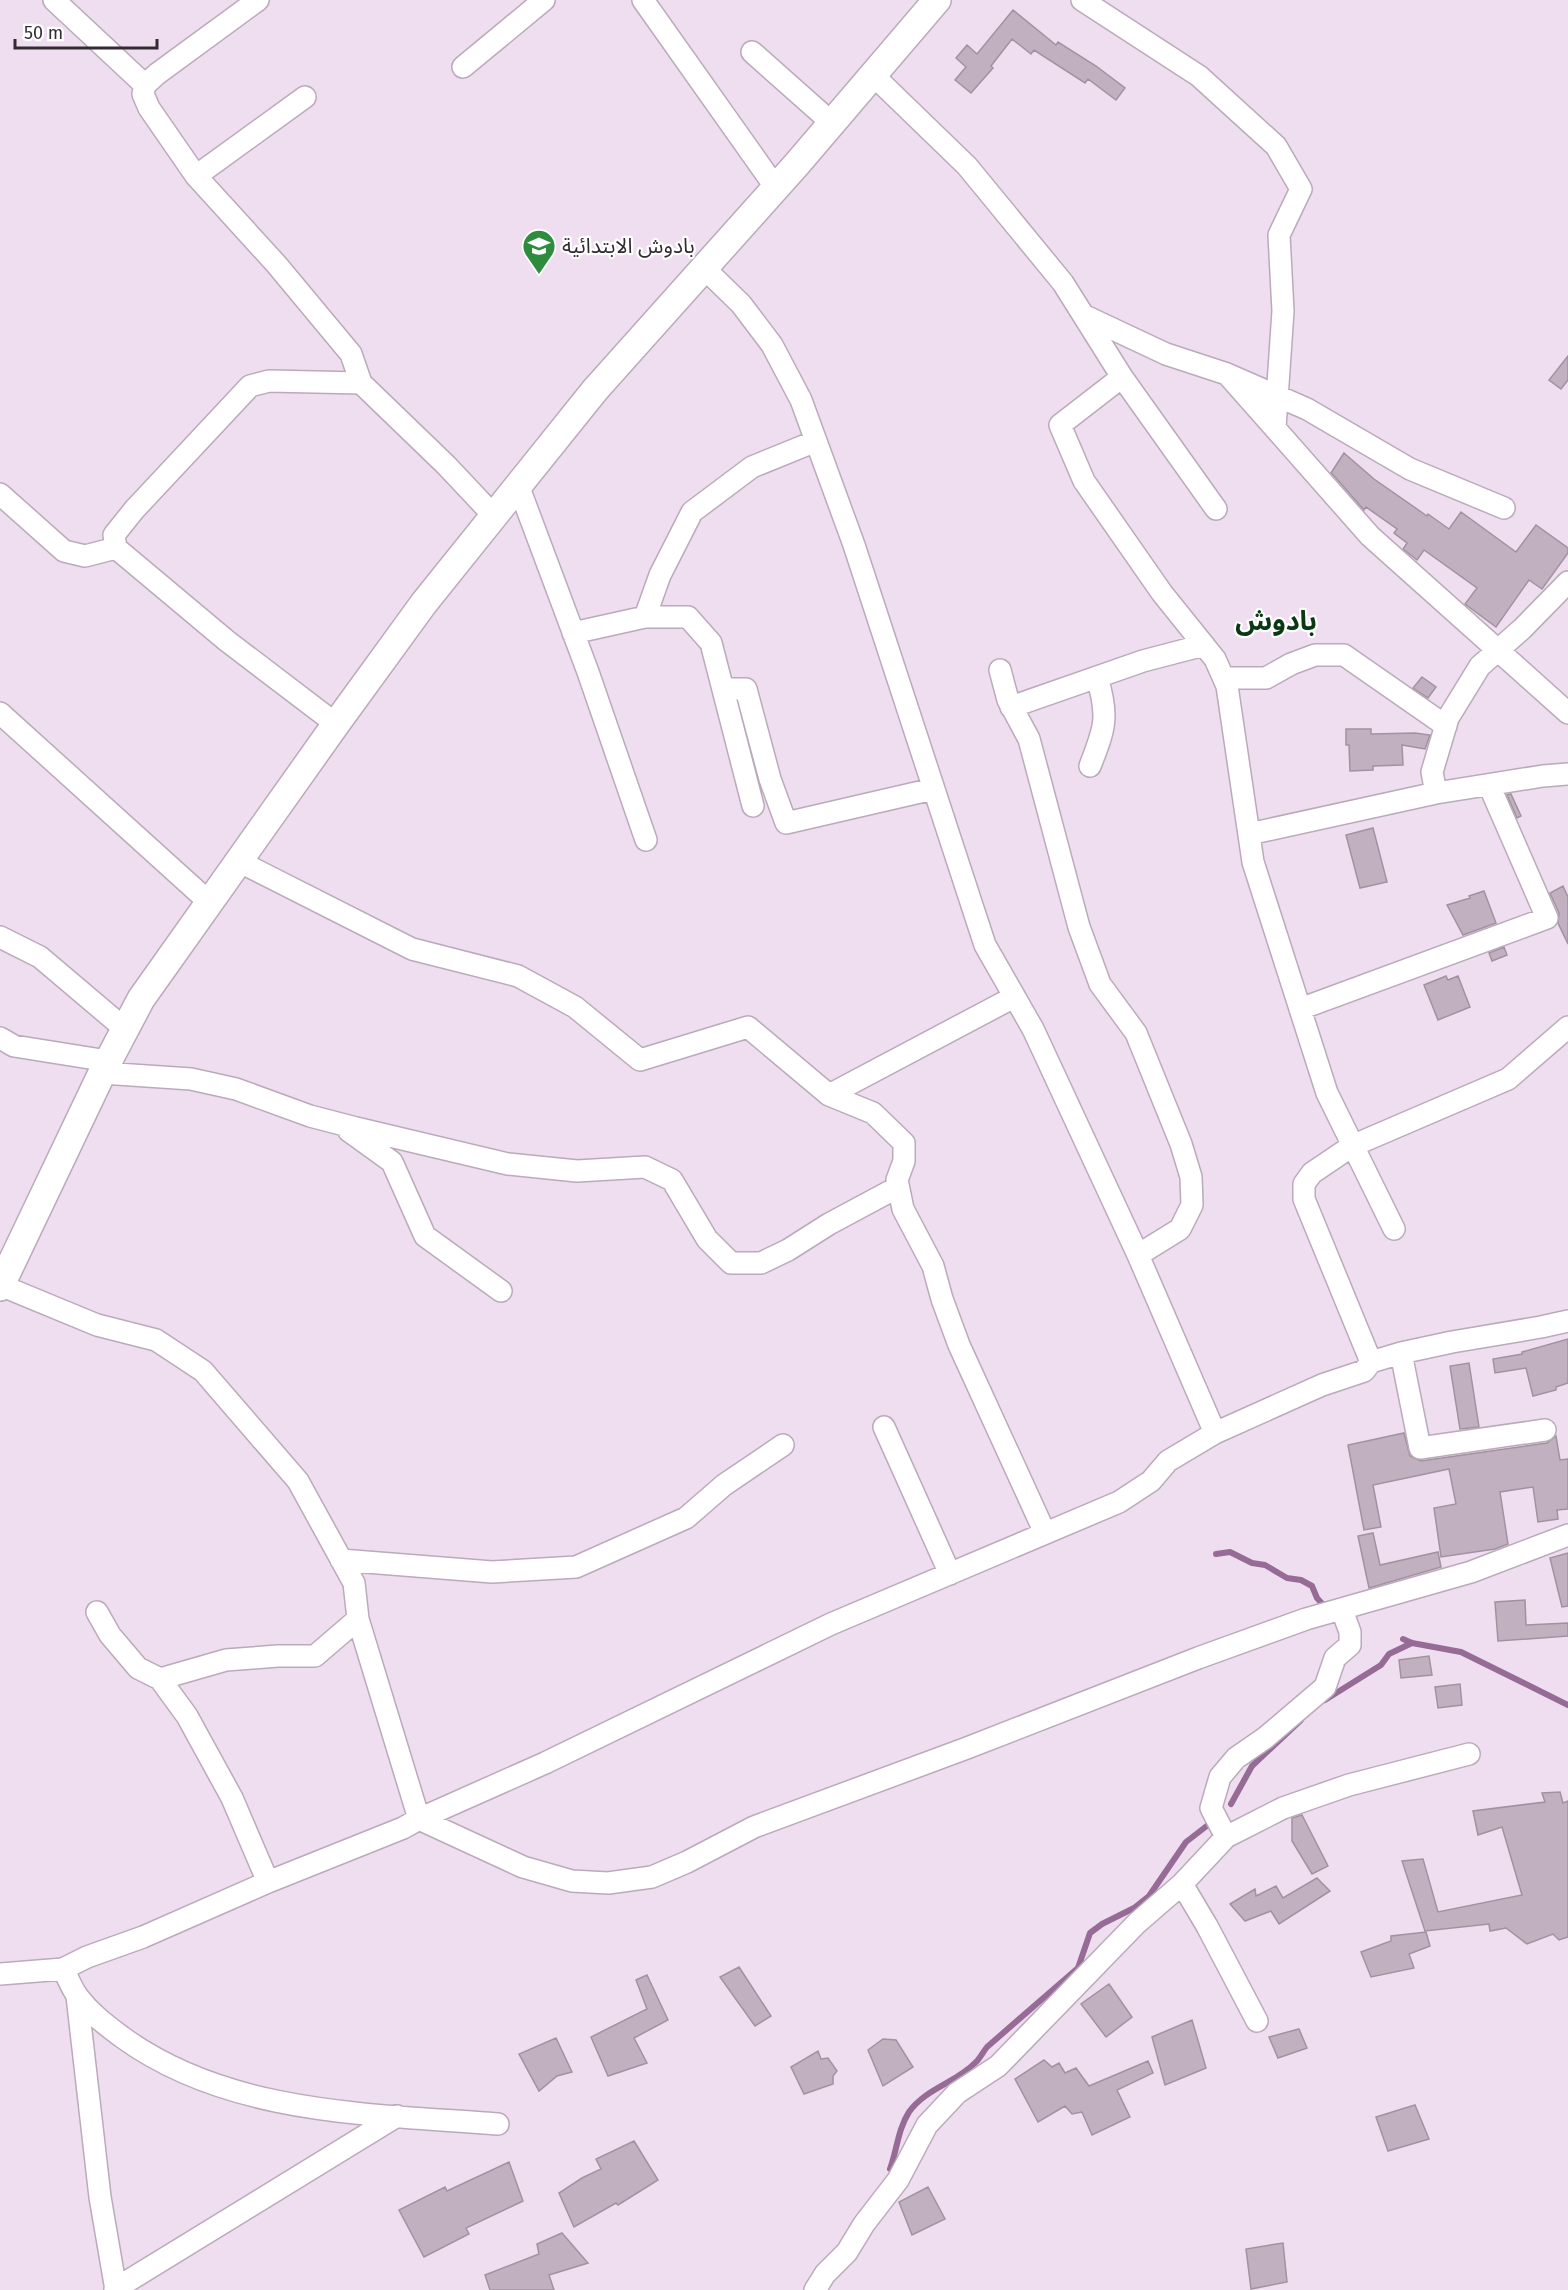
<svg xmlns="http://www.w3.org/2000/svg" width="1568" height="2290" viewBox="0 0 1568 2290" font-family="'Fira Sans','Noto Sans Arabic',sans-serif">
<style>
.lines{fill:none;stroke-linecap:round;stroke-linejoin:round}
.stream{stroke:#966b96;stroke-width:6}
.building{fill:#c1b0c0;stroke:#a292a1;stroke-width:1.5}
.minor-casing{stroke:#baaaba;stroke-width:24}
.tertiary-casing{stroke:#baaaba;stroke-width:30}
.minor{stroke:#fff;stroke-width:21}
.tertiary{stroke:#fff;stroke-width:27}
.labels{text-anchor:middle;dominant-baseline:central;stroke-width:4.5;stroke-linejoin:round;paint-order:stroke}
.poi-label{font-size:21px;fill:#322b32;stroke:#fff;text-anchor:start}
.district-label{font-size:27px;font-weight:bold;fill:#093813;stroke:#fff}
</style>
<rect width="100%" height="100%" fill="#efdeef"/>
<g class="lines">
<!-- stream -->
<path class="stream" d="M1216,1554L1230,1552L1252,1563L1265,1565L1287,1578L1301,1580L1312,1586L1317,1598L1326,1608
M1403,1639L1412,1643L1461,1652L1568,1705
M1325,1700L1381,1665L1389,1654L1412,1643
M1231,1804L1252,1766L1301,1720
M890,2169C897,2150 898,2129 909,2112C926,2088 956,2083 976,2062C980,2058 983,2052 987,2047L1078,1968L1090,1933L1102,1924L1134,1908L1149,1896L1186,1842L1208,1825"/>
</g>
<!-- building -->
<path class="building" d="M1013,10L1056,45L1058,42L1096,66L1125,88L1116,100L1088,79L1085,83L1034,50L1031,54L1012,39L991,66L993,68L971,93L955,80L966,67L956,58L967,45L977,54Z
M1568,356V380L1561,389L1549,380Z
M1344,453L1374,479L1427,516L1428,514L1449,529L1461,512L1516,552L1536,525L1568,548V553L1542,589L1529,580L1496,627L1465,604L1477,588L1424,550L1417,560L1412,556L1403,549L1407,543L1394,533L1397,529L1366,507L1364,510L1336,478L1331,473Z
M1422,677L1436,687L1428,698L1413,688Z
M1346,729H1371V734L1415,733L1430,735L1425,749L1402,745L1403,765L1373,766V770L1350,771L1349,745H1346Z
M1511,794L1521,816L1517,818L1507,795Z
M1373,828L1387,882L1360,888L1346,835Z
M1563,886L1568,897V944L1558,923L1559,913L1550,893Z
M1484,891L1496,923L1463,935L1447,905L1470,898L1469,896Z
M1504,947L1507,955L1492,961L1489,953Z
M1446,976L1448,980L1458,976L1470,1007L1438,1020L1424,985Z
M1568,1339V1383L1556,1387V1390L1533,1396L1526,1368L1495,1373L1493,1359L1522,1354V1352Z
M1469,1363L1479,1427L1460,1429L1450,1366Z
M1404,1433L1410,1456L1421,1461L1547,1443L1556,1436L1560,1460L1568,1459V1509L1557,1510L1558,1519L1538,1522L1533,1487L1500,1492L1508,1544L1495,1549L1441,1557L1434,1508L1456,1504L1449,1469L1373,1485L1381,1527L1364,1530L1348,1445Z
M1373,1533L1380,1565L1438,1552L1441,1567L1369,1588L1358,1536Z
M1568,1553V1606L1562,1607L1550,1558Z
M1525,1600L1526,1625L1568,1623V1636L1498,1641L1495,1602Z
M1429,1656L1432,1675L1401,1678L1399,1660Z
M1460,1684L1462,1705L1438,1708L1435,1687Z
M1560,1792L1563,1803L1568,1801V1937L1559,1940L1553,1934L1527,1944L1506,1928L1490,1931L1489,1924L1425,1931L1402,1861L1423,1859L1438,1912L1522,1895L1502,1827L1478,1835L1473,1811L1545,1802L1542,1793Z
M1302,1815L1328,1866L1312,1874L1292,1841V1818Z
M1317,1878L1330,1891L1279,1924L1271,1911L1245,1921L1230,1904L1255,1889L1256,1896L1276,1886L1283,1898Z
M1426,1932L1430,1946L1409,1954L1414,1968L1371,1977L1361,1952L1391,1941V1936Z
M739,1967L771,2016L755,2026L720,1977Z
M647,1975L668,2020L634,2038L647,2063L608,2076L591,2037L647,2009L636,1980Z
M1109,1984L1132,2017L1106,2037L1081,2004Z
M1192,2020L1206,2068L1165,2085L1152,2037Z
M1299,2029L1307,2048L1278,2058L1269,2037Z
M556,2038L572,2072L557,2076L539,2091L519,2054Z
M883,2039L896,2040L913,2067L883,2086L868,2050Z
M818,2051L821,2059L828,2058L837,2071L833,2076V2084L804,2094L791,2067Z
M1044,2060L1052,2067L1059,2063L1065,2073L1076,2068L1089,2086L1148,2061L1153,2073L1117,2090L1130,2117L1092,2135L1082,2112L1072,2114L1065,2106L1038,2122L1015,2079Z
M1415,2105L1429,2139L1388,2151L1376,2117Z
M634,2141L658,2180L618,2205L616,2203L574,2227L559,2193L582,2178L601,2169L596,2159Z
M509,2162L523,2201L466,2228L469,2234L424,2257L399,2210L445,2187L447,2191Z
M928,2187L945,2219L912,2235L899,2202Z
M562,2233L588,2263L549,2275L554,2290H490L485,2275L539,2254L537,2244Z
M1283,2243L1287,2282L1251,2289L1246,2249Z"/>
<g class="lines">
<defs>
<path id="minor" d="M54,0L145,85
M258,0L157,74L145,85L143,94L149,108L196,176L277,265L351,354L361,383L446,465L494,516
M643,0L776,188
M1082,0L1199,76L1276,146L1301,189L1279,235L1283,311L1275,428
M752,52L832,123
M463,67L544,0
M873,75L967,166L1063,283L1122,377L1216,509
M196,176L305,97
M704,268L741,304L772,345L801,400L854,545L985,945L1033,1029L1138,1255L1215,1433
M1083,315L1166,354L1227,374L1307,409L1410,469L1504,508
M1227,374L1370,536L1568,713
M1122,377L1060,425L1084,481L1162,593L1215,659L1227,686L1253,862L1327,1093L1394,1229
M518,485L588,672L646,840
M0,494L64,551L85,556L116,548
M645,617L660,575L692,512L752,467L816,441
M573,633L645,617H688L711,643L753,806
M1000,670L1008,700L1029,739L1079,927L1100,984L1136,1033L1181,1144L1191,1177L1192,1205L1180,1229L1138,1255
M1224,678H1266L1291,664L1315,655H1344L1446,726
M723,689H746L770,779L786,823L933,789
M1011,707L1143,661L1204,645
M0,713L209,902
M336,724L227,641L116,548L114,535L134,510L250,386L269,381L361,383
M1090,766C1105,728 1109,717 1097,677
M1436,793L1432,772L1448,718L1480,666L1522,629L1568,582
M1249,834L1436,793L1543,776L1568,774
M238,861L412,949L518,976L575,1007L640,1060L748,1027L829,1095L873,1113L904,1143V1161L897,1180L903,1209L933,1266L942,1299L959,1345L1045,1533
M0,937L40,957L125,1029
M1300,1009L1547,918L1489,785
M0,1038L14,1046L108,1061
M102,1073L191,1079L236,1089L310,1116L356,1128L508,1164L577,1171L645,1167L672,1180L707,1239L731,1263H761L788,1250L829,1224L898,1187
M829,1095L1014,997
M349,1131L392,1162L425,1236L501,1291
M0,1285L97,1325L156,1340L203,1371L298,1481L354,1583L358,1619L419,1819L523,1867L572,1881L608,1883L652,1877L687,1862L754,1827L967,1748L1198,1658L1306,1619L1471,1572L1568,1535
M1401,1353L1420,1448L1545,1430
M1371,1362L1304,1199V1184L1312,1173L1352,1146L1508,1079L1568,1027
M884,1427L950,1574
M341,1560L492,1572L576,1567L686,1518L724,1485L783,1445
M97,1612L110,1635L138,1668L160,1679L187,1716L232,1798L268,1882
M160,1679L226,1660L278,1656H315L358,1619
M1226,1837L1211,1808L1220,1777L1236,1758L1265,1738L1325,1687L1335,1658L1350,1645V1632L1342,1610
M1182,1884L1207,1926L1257,2021
M63,1969C68,1978 72,1989 78,1997C91,2014 106,2025 122,2037C229,2115 371,2114 498,2124
M0,1974L63,1969L87,1957L143,1937L268,1882L403,1828L419,1819L545,1763L831,1624L1119,1502L1151,1481L1168,1461L1215,1433L1322,1385L1364,1371L1371,1362L1401,1353L1452,1342L1541,1327L1568,1321
M77,1996L100,2197L116,2290
M115,2289L397,2116
M815,2290L825,2274L847,2252L864,2224L898,2180L927,2125L957,2093L998,2066L1137,1923L1182,1884L1226,1837L1283,1808L1349,1785L1469,1754"/>
<path id="tertiary" d="M0,1287L102,1073L141,999L336,724L424,603L595,390L797,164L937,0"/>
</defs>
<!-- minor casing -->
<use href="#minor" class="minor-casing"/>
<!-- tertiary casing -->
<use href="#tertiary" class="tertiary-casing"/>
<!-- minor -->
<use href="#minor" class="minor"/>
<!-- tertiary -->
<use href="#tertiary" class="tertiary"/>
</g>
<!-- icons -->
<defs>
<symbol id="school-pin" viewBox="-11 -11 22 30"><path d="M0 17L-7.5 6A9.5 9.5 0 1 1 7.5 6Z" fill="#2d8c3e" stroke="#fff"/><path d="M0-5L7-2L0 1L-7-2ZM-4 1L0 2.5L4 1V4Q0 6-4 4Z" fill="#fff"/></symbol>
</defs>
<g fill-rule="evenodd">
<use href="#school-pin" x="520" y="227" width="38" height="52"/>
</g>
<g class="labels">
<!-- poi labels -->
<g class="poi-label">
<text x="562" y="246">بادوش الابتدائية</text>
</g>
<!-- district labels -->
<g class="district-label">
<text x="1276" y="621">بادوش</text>
</g>
</g>
<!-- scale -->
<path d="M15 39v9h142v-9" fill="none" stroke="#322b32" stroke-width="3"/>
<text x="24" y="39" font-size="18" fill="#322b32" stroke="#ffffff" stroke-width="4.5" paint-order="stroke">50 m</text>
</svg>
